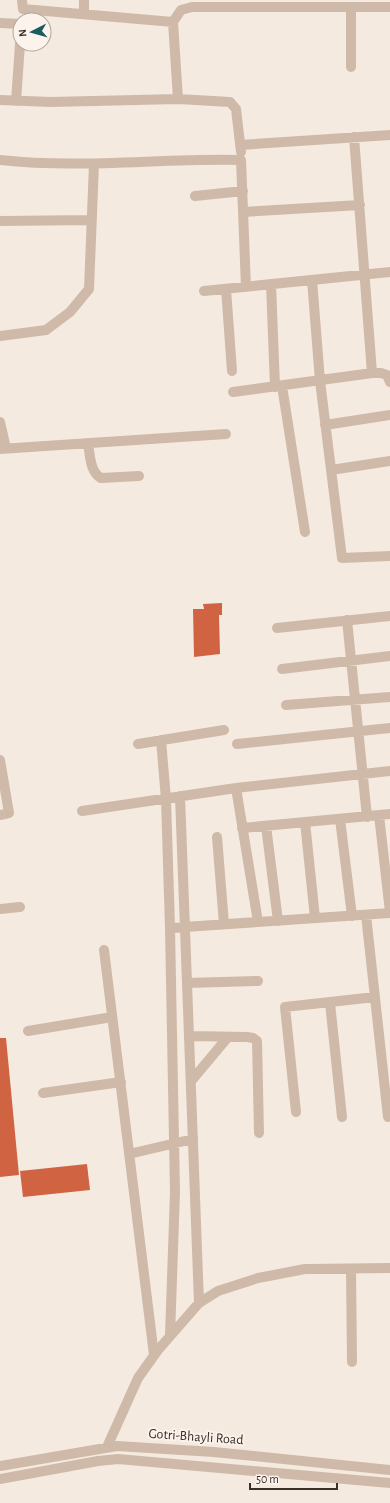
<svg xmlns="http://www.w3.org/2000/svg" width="390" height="1503" viewBox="0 0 390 1503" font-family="'Alegreya Sans',sans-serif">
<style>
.building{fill:#d06442}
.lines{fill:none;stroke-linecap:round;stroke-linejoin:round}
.minor{stroke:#cfbaa9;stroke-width:10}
.labels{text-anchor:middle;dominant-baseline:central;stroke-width:3.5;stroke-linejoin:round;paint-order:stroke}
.street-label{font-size:14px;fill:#3b2f29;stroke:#fcf4ec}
</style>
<rect width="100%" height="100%" fill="#f5eadf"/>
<!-- building -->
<path class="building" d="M222,603V615H219L220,654L194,657L193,609H204L203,604Z
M0,1038H6L19,1175L0,1177Z
M87,1164L90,1190L23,1197L20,1171Z"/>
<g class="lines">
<!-- minor -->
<path class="minor" d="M351,8V67
M84,14V0
M173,22L181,10L192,7H390
M0,23L20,24
M178,99L230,102L236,109L241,152
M0,100L51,102L178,99L173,22L23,9L22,0
M16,101L20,44
M354,137L372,373
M240,145L390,135
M0,160C80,169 161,158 241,160L246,287
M195,196L243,191
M243,212L360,205
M0,221L92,220
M312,280L320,381L342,558L390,556
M271,284L275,387
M226,289L232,371
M204,291L390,272
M0,336L46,330L70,312L89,289L94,164
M282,386L305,532
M233,392L372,373H381L387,375L390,382
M0,422L6,448
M325,425L390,415
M88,443C90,455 90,472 101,478L139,476
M0,449L226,434
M331,470L390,461
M347,620L367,817
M277,628L390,616
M282,669L390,656
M286,705L390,697
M161,740L166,799L170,928L175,1192L170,1336
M138,744L224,730
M237,744L390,728
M0,760L9,813L0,815
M236,788L258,922
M180,796L199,1303
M82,811L236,788L390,771
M379,815L390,912
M340,819L352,916
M305,822L315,918
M266,826L278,921
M242,828L390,814
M217,837L224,924
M0,909L20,907
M366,915L388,1117
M170,928L390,913
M104,950L154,1355
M187,983L258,981
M330,1003L342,1117
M28,1031L112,1017
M190,1036L247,1037L253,1038L257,1041L259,1133
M192,1080L228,1037
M43,1093L121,1082
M296,1112L285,1007L375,997
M129,1154L193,1139
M351,1269L352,1362
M107,1447L138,1378L158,1350L199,1303L218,1291L258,1278L305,1269L390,1268
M0,1466L117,1446L214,1452L390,1470
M0,1479L98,1461L118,1459L390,1483"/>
</g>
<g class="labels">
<!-- street labels -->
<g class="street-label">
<text transform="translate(196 1437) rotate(4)">Gotri-Bhayli Road</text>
</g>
</g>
<!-- north arrow -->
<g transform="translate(32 32) rotate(264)"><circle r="19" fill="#fcf4ec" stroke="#afa59e"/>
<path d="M0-3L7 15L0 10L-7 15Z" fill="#1b5c61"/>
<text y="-6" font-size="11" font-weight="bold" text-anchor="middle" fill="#3b2f29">N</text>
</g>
<!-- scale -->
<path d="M250 1483v6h87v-6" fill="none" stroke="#3b2f29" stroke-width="2"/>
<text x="256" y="1483" font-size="12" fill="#3b2f29" stroke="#fcf4ec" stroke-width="3" paint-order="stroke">50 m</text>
</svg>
